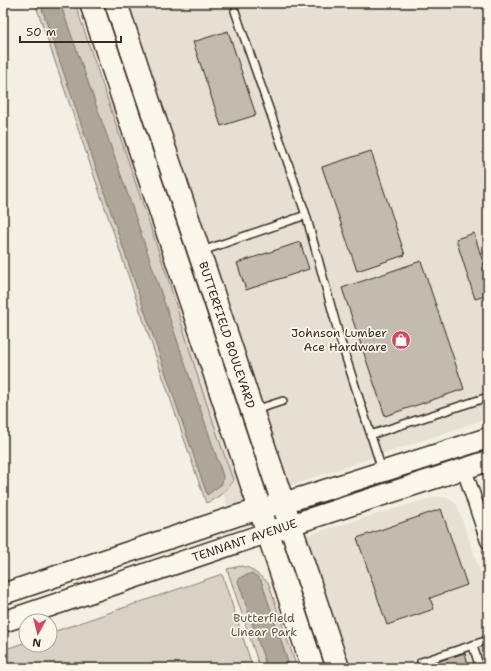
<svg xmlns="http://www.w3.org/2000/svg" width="491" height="671" viewBox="0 0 491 671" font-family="'Shantell Sans',sans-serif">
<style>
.built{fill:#e5dfd4}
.green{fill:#d8d1c6;stroke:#8a7e72}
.water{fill:#afa69a;stroke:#817468}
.building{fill:#c3bbb0;stroke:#3b2a1e}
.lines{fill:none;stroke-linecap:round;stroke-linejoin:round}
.service-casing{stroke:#3b2a1e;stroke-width:10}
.minor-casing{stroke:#3b2a1e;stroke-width:17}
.secondary-casing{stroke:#3b2a1e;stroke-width:23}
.primary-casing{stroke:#3b2a1e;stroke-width:25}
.service{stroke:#fbf7ec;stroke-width:7}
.minor{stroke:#fbf7ec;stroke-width:14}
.secondary{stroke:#fbf7ec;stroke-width:20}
.primary{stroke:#fbf7ec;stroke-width:22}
.labels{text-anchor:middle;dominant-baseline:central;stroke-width:3.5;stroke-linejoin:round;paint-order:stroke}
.poi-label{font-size:12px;fill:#3b2a1e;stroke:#fbf7ec;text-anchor:end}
.street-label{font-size:12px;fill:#3b2a1e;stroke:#fbf7ec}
.park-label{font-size:12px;fill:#625448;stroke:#fbf7ec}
</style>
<rect width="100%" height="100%" fill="#f3efe4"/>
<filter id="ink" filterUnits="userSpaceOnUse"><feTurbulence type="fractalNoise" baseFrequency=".025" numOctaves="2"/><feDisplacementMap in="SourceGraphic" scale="8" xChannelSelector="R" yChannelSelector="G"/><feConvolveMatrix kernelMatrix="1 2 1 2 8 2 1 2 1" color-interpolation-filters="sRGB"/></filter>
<g filter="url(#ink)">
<!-- built -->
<path class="built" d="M125,3H488V418L228,507L94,100L138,92Z
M434,497H445L451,500L457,505L488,594V668H352L304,536Z"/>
<!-- green -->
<path class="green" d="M35,3H75L168,279L201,387L233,480C226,492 218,498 206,503Z
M241,566L249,568L268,582L297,668H260L227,569Z
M222,574L253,668H3V650L26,642V645H50V633Z"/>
<!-- water -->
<path class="water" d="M40,3H60L128,195L223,476L222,484L207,495Z
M252,573L261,580L290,668H267L238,581L241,577Z"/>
<!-- building -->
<path class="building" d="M228,31L256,115L221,126L193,42Z
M371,151L405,255L357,271L322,167Z
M474,233L488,279V295L475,299L456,239Z
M300,242L309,269L246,290L237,263Z
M421,261L464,389L385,416L342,288Z
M441,509L467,585L430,598L434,609L387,625L357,538Z
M465,653L469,668H441L439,661Z"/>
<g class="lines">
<defs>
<path id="service" d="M235,11L306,215L340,339L382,470
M202,251L306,215
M255,410L283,401
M370,435L488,397
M473,646L480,668
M423,668L421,662L488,640"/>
<path id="minor" d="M464,469L488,541"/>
<g id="secondary">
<path d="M3,594L236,516L306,496L488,438"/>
<path id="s1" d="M3,622L290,525L488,461"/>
</g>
<g id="primary">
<path d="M91,3L313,668"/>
<path id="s2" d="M116,3L338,668"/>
</g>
</defs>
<!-- service casing -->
<use href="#service" class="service-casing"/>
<!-- minor casing -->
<use href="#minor" class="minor-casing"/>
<!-- secondary casing -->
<use href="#secondary" class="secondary-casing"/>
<!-- primary casing -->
<use href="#primary" class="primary-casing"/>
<!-- service -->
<use href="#service" class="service"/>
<!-- minor -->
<use href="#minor" class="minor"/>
<!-- secondary -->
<use href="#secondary" class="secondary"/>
<!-- primary -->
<use href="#primary" class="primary"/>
</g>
</g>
<!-- icons -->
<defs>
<symbol id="shop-disc" viewBox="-11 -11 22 22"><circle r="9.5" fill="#d1495b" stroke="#fbf7ec"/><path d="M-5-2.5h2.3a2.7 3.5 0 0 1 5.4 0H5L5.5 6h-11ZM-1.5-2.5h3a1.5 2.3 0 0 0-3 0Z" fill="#fff"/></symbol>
</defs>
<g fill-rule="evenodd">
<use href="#shop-disc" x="390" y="329" width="22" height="22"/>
</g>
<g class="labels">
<!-- poi labels -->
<g class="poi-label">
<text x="387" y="333">Johnson Lumber<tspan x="387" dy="14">Ace Hardware</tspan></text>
</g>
<!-- street labels -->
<g class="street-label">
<text stroke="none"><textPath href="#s2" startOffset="350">BUTTERFIELD BOULEVARD</textPath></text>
<text stroke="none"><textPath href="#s1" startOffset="255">TENNANT AVENUE</textPath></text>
</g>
<!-- park labels -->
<g class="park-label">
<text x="264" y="618">Butterfield<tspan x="264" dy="14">Linear Park</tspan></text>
</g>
</g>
<!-- margin -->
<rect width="491" height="671" fill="none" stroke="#fbf7ec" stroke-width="16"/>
<rect x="8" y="8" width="475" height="655" fill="none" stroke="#3b2a1e" stroke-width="1.5" filter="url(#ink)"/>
<!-- north arrow -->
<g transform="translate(38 633) rotate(187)"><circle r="19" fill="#fbf7ec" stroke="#aea59a"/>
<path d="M0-3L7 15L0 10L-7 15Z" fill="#d1495b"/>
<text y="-6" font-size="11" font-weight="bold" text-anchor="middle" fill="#3b2a1e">N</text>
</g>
<!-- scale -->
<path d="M20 36v6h101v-6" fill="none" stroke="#3b2a1e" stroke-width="2"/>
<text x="26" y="36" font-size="12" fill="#3b2a1e" stroke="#fbf7ec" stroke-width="3" paint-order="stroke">50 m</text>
</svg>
